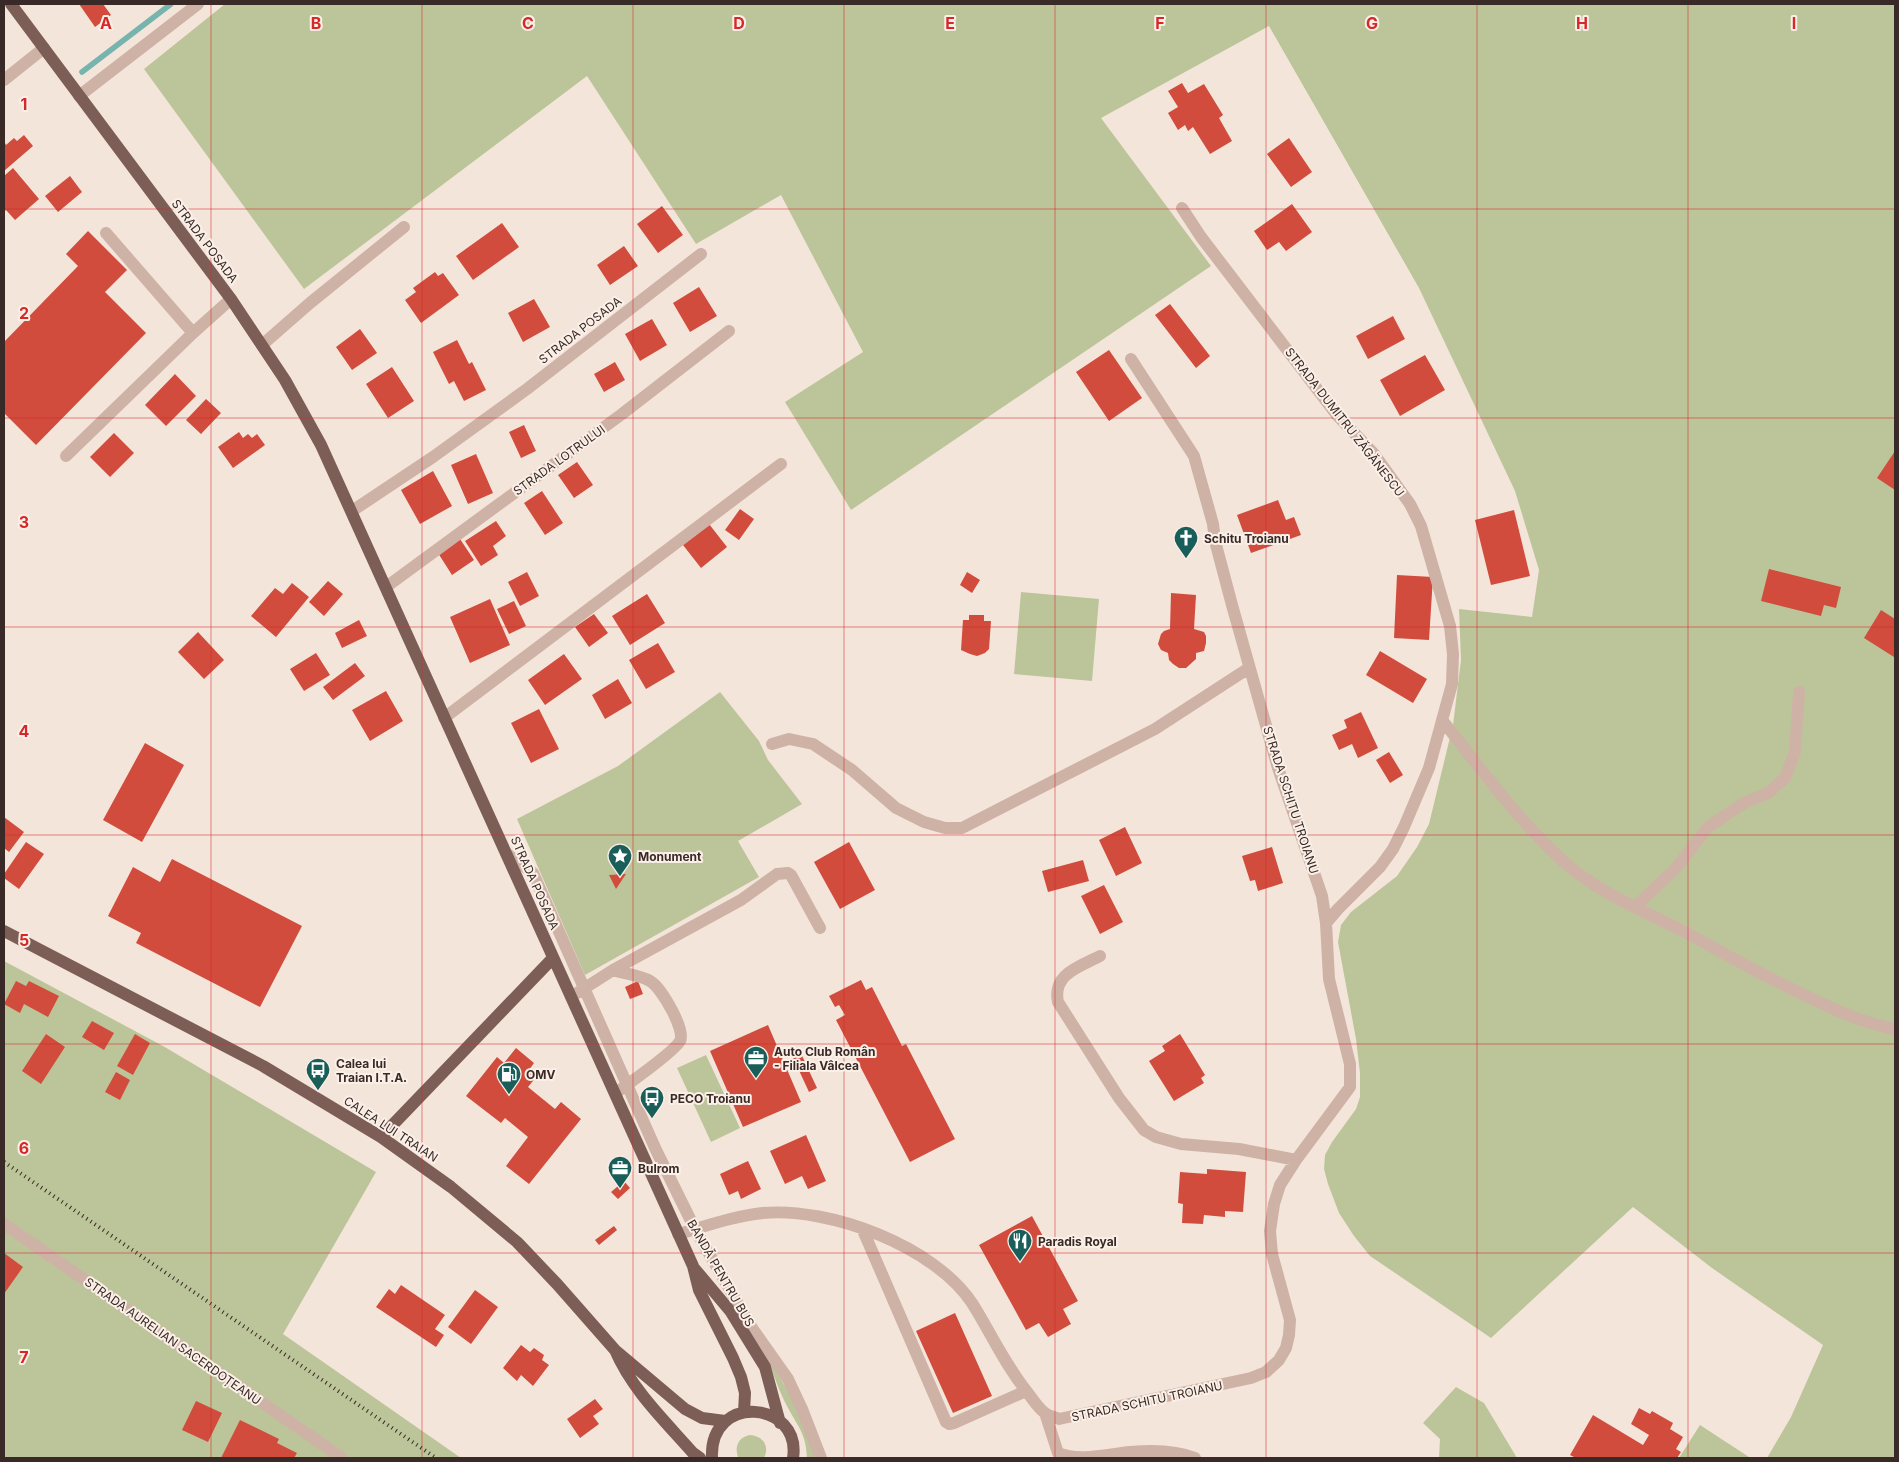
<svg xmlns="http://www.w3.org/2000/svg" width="1899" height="1462" viewBox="0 0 1899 1462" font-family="Inter,sans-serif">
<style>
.green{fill:#bcc599}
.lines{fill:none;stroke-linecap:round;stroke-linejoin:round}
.stream{stroke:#77b4ae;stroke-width:5.5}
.building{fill:#d14c3c}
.minor{stroke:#ceb2a6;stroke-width:12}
.major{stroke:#7c5e57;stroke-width:12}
.rail{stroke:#392a27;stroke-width:4;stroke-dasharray:1 4;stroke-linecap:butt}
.grid{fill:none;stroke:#d62828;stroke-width:1;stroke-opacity:0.55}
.labels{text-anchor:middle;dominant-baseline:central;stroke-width:4;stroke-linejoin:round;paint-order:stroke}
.street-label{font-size:12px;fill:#392a27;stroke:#fbf0e8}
.poi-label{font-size:12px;font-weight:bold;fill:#392a27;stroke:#fbf0e8;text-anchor:start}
.grid-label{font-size:16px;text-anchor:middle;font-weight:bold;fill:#d62828;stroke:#fbf0e8;stroke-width:4;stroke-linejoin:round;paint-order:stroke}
</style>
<rect width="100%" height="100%" fill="#f4e5db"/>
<!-- green -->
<path class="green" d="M225,4H1895V1458H1767L1791,1417L1823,1345L1712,1268L1633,1207L1491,1338L1370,1256L1354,1236L1339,1213L1328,1184L1324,1169L1325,1155L1332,1142L1356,1109L1360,1097V1073L1356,1039L1338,942L1341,925L1351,912L1397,876L1417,847L1429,824L1453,725L1461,660L1459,609L1532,617L1539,570L1515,491L1419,288L1269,26L1101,118L1211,266L851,510L785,402L863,352L781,195L696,244L587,76L304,289L144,69Z
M1021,592L1099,599L1092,681L1014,674Z
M720,692L759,741L768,760L802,804L738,841L759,877L585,975L517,819L618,766Z
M4,961L163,1046L376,1172L283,1334L461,1458H4Z
M706,1055L740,1128L711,1142L677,1068Z
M766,1354L793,1400L816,1458H807C806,1434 799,1428 788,1408C779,1392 773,1372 766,1354Z
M1456,1387L1484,1403L1517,1458H1439L1440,1439L1423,1423Z
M1700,1425L1749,1457L1748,1458H1679Z
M750,1435C763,1436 770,1446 764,1458L738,1457C734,1446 739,1437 750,1435Z"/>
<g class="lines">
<!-- stream -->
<path class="stream" d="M82,72L171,4"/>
</g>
<!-- building -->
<path class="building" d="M79,4H103L111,15L95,27Z
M1182,83L1188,93L1204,84L1223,115L1219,118L1232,141L1210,154L1193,127L1188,131L1185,125L1178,130L1168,113L1178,107L1168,91Z
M24,135L33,146L4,171V141L6,145L14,138L17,141Z
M1289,138L1312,172L1291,187L1267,154Z
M13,168L39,199L15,220L6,210L4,212V176Z
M70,176L82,192L58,212L45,196Z
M1292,204L1312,232L1286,251L1279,242L1267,250L1254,231Z
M662,206L683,235L658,253L637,224Z
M502,223L519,247L473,280L456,256Z
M88,231L127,270L105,292L146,333L36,445L4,413V342L78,266L66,254Z
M624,246L638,266L610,285L597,265Z
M435,272L438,276L443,273L459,295L421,323L405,300L416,292L413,288Z
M699,287L717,316L690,332L673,303Z
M534,299L550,327L523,342L508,313Z
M1170,304L1210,356L1196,368L1155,315Z
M1393,316L1405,339L1368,359L1356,336Z
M652,319L667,345L640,361L625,334Z
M360,329L377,353L352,370L336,347Z
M457,340L469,364L472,362L486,390L464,401L454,381L449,384L433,352Z
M1109,350L1142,398L1109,421L1076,372Z
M1425,355L1445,390L1400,416L1380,380Z
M615,362L625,380L604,392L594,374Z
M392,367L414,401L388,418L366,384Z
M175,374L196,396L166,426L145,405Z
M206,399L221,413L201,434L186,420Z
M524,425L536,451L521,458L509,432Z
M239,432L243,438L248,434L252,438L257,434L265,445L233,468L218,447Z
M114,433L134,453L110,477L90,457Z
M1895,451V490L1877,478Z
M476,454L493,493L468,504L451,465Z
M577,462L593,485L574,498L558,475Z
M433,471L452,506L420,524L401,490Z
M542,491L563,523L545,535L524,503Z
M1278,500L1286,520L1294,517L1301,535L1251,553L1237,515Z
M740,509L754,519L739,540L725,530Z
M1514,510L1530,576L1491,585L1475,520Z
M496,521L506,536L493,546L498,555L481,566L465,541Z
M709,524L727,547L701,568L683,545Z
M460,539L474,560L452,575L438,553Z
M1769,569L1841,587L1836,608L1824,605L1821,616L1761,601Z
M527,572L539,596L520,606L508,582Z
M967,572L980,580L972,593L960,585Z
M1397,575L1433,577L1429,640L1394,638Z
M328,581L343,594L324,616L309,602Z
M292,583L309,597L276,637L251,616L275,588L283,594Z
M1171,593L1196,595L1194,629L1204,632L1206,636V643L1204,651L1196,653V659L1186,668H1179L1173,664L1169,660L1168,653L1161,650L1158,644L1161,634L1164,631L1170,629Z
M647,594L665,623L630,645L612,616Z
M490,599L510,645L470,663L450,617Z
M514,601L526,626L509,634L497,609Z
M1881,610L1895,619L1894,657L1864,638Z
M594,614L608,633L589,647L575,627Z
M969,615H984V621H991L989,649L985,653L977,656L970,654L961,650L963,620H969Z
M359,620L367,636L342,648L335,633Z
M198,632L224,660L204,679L178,652Z
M658,643L675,672L646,689L629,660Z
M1380,651L1427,679L1413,703L1366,675Z
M316,653L330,675L304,691L290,669Z
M564,654L582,679L545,705L528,680Z
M355,663L365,676L333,700L323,687Z
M618,679L632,703L605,719L592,695Z
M386,691L403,721L370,741L352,710Z
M539,709L559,749L531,763L511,723Z
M1361,712L1378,748L1358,758L1352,744L1339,750L1332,735L1347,728L1344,720Z
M145,743L184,765L142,842L103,820Z
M1389,752L1403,775L1390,783L1376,760Z
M4,817L24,832L9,852L4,848Z
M1125,827L1142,863L1116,876L1099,840Z
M26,842L44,854L19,889L4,878V874Z
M849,842L875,890L840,909L814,862Z
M1272,847L1283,883L1258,891L1255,880L1250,881L1242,856Z
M172,859L302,926L260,1007L136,943L141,933L108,916L133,867L160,882Z
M1083,860L1089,881L1048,892L1042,871Z
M626,874L616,889L609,875Z
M1104,885L1123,922L1100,934L1081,896Z
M861,980L866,990L872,987L902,1046L906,1044L955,1139L910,1162L836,1020L845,1015L839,1005L835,1007L829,996Z
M16,981L26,986L29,981L59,996L48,1017L24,1004L20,1013L4,1004Z
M638,981L643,994L630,999L625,987Z
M92,1021L114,1033L104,1050L82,1037Z
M768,1025L801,1102L743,1127L710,1051Z
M46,1034L65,1047L41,1084L22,1071Z
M135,1034L150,1043L133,1075L117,1066Z
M1180,1034L1205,1075L1201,1078L1204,1083L1174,1101L1149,1061L1165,1051L1162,1046Z
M798,1047L817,1088L809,1092L790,1051Z
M516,1048L534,1063L529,1070L537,1076L528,1087L555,1109L561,1102L581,1119L529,1184L506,1166L528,1137L505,1118L501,1123L466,1096L497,1057L504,1063Z
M116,1072L130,1080L120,1100L105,1092Z
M806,1135L826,1181L808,1189L802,1176L785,1184L770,1151Z
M748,1161L761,1189L741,1199L738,1191L729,1195L720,1174Z
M1207,1169L1246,1172L1243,1212L1225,1211V1217L1204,1215L1203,1224L1182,1223L1183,1204L1178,1203L1180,1172L1207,1174Z
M624,1181L630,1188L618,1199L611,1192Z
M1032,1216L1078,1301L1063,1309L1071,1324L1048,1337L1039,1323L1026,1330L979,1245Z
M614,1226L617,1230L599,1245L595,1240Z
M4,1253L23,1267L4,1294Z
M401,1285L445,1315L435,1329L444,1335L436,1347L376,1307L389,1289L395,1294Z
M475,1290L498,1307L471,1344L448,1327Z
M955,1313L992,1396L953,1413L916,1331Z
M521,1345L530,1352L534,1348L544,1355L542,1360L549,1365L533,1386L521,1375L517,1381L503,1368Z
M595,1399L603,1409L593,1416L599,1424L580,1438L567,1419Z
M196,1401L222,1413L208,1442L182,1430Z
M1639,1408L1650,1414L1652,1411L1673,1423L1670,1429L1683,1437L1676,1449L1681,1452L1677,1458H1576L1570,1455L1593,1415L1643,1445L1649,1435L1631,1424Z
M240,1420L279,1439L277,1443L297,1453L294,1458H221Z"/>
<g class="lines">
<!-- minor -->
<path class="minor" d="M4,80L44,48
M79,96L198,4
M1182,208L1201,237L1337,415L1374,454L1410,504L1421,526L1450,626L1453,654L1452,684L1429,768L1404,827L1393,849L1380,867L1338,909L1326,923
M106,233L193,333
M262,345L310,303L404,227
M66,456L193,333L231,299
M352,511L433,457L527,389L701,254
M386,587L622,414L729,331
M444,718L781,464
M1442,720C1480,768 1518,820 1563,861C1597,892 1642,910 1683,931C1722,952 1760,974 1800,993C1831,1008 1861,1023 1895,1029
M772,744L789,739L813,744L852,770L896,808L924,822L945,828H962L1155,729L1249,668
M506,853L533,873L656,1150L695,1229L752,1328L788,1379L802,1409L821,1458
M1635,907L1677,867L1708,827L1744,803L1768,793L1785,778L1795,752L1799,692
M1100,956C1079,967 1052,974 1058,1002L1119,1098L1144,1130L1156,1137L1181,1144L1239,1149L1296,1160
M613,970C625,974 640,975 650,981C661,987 686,1030 680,1041C674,1052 632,1081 620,1090
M577,993L613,970L741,900L777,874L788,873L791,875L820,928
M4,1224L342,1458
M862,1228L946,1422L949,1424L954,1423L1026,1391
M678,1234C706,1226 734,1216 763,1213C830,1207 934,1246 972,1303C991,1333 1005,1365 1028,1393C1033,1400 1039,1409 1045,1413C1049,1416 1055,1417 1059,1419L1251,1378L1266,1372L1279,1360L1286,1348L1289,1335L1290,1320L1272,1254L1270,1231L1274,1204L1280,1185L1296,1160L1350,1087V1064L1329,979L1326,923L1322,896L1278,768L1232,605L1215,541L1213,524L1194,456L1131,359
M1045,1413L1058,1453C1079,1462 1108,1454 1130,1452C1151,1450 1175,1450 1195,1458"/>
<!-- major -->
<path class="major" d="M11,4L231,299L285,380L321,445L693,1266L699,1290L733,1358L741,1377L745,1393L744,1412
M4,931L263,1066L381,1137L451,1187L517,1242L557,1284L615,1350L685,1409L702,1418L725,1421
M381,1137L553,958
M694,1268L731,1312L765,1367L780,1423
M615,1350C632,1390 665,1421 693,1453L700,1458
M712,1458C709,1392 802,1401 793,1458"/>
<!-- rail -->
<path class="rail" d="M4,1162L436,1458"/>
</g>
<!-- grid -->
<path class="grid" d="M211,4V1458M422,4V1458M633,4V1458M844,4V1458M1055,4V1458M1266,4V1458M1477,4V1458M1688,4V1458M4,209H1895M4,418H1895M4,627H1895M4,835H1895M4,1044H1895M4,1253H1895"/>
<!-- icons -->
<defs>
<symbol id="church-pin" viewBox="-11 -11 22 30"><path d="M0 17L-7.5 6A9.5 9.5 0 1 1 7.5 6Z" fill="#195e59" stroke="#fbf0e8"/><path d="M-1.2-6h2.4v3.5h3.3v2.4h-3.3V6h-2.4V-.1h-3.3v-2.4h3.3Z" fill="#fff"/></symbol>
<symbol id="sight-pin" viewBox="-11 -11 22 30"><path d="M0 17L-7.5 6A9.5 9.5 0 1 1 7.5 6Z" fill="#195e59" stroke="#fbf0e8"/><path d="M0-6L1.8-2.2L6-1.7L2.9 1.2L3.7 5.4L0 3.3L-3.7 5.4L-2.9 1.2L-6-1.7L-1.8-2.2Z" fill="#fff"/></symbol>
<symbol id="office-pin" viewBox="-11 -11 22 30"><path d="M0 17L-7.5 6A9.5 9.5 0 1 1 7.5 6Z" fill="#195e59" stroke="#fbf0e8"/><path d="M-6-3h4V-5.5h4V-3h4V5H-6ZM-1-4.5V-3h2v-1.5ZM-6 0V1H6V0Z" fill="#fff"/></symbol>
<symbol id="bus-pin" viewBox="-11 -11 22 30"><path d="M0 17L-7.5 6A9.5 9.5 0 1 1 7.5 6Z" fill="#195e59" stroke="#fbf0e8"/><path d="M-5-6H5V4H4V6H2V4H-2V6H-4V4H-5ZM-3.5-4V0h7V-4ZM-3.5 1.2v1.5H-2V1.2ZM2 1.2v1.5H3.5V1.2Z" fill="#fff"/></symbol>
<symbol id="fuel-pin" viewBox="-11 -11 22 30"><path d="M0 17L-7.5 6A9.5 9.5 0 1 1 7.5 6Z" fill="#195e59" stroke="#fbf0e8"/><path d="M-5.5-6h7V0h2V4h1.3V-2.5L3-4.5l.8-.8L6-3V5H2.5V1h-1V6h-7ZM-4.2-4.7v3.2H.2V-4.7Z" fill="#fff"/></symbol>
<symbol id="restaurant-pin" viewBox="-11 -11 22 30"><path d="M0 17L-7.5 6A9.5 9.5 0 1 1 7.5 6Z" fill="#195e59" stroke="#fbf0e8"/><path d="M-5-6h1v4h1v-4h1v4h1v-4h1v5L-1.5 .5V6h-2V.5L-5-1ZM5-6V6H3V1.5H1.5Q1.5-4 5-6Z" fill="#fff"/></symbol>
</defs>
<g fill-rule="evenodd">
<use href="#church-pin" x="1172" y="524" width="28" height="38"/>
<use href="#sight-pin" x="606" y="842" width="28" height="38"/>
<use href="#office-pin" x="742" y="1044" width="28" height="38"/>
<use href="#bus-pin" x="304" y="1056" width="28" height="38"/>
<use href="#fuel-pin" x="495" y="1060" width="28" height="38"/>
<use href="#bus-pin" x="638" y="1084" width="28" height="38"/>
<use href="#office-pin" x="606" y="1154" width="28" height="38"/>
<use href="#restaurant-pin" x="1006" y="1227" width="28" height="38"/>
</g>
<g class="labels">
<!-- street labels -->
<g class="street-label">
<text transform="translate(205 241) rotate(53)">STRADA POSADA</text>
<text transform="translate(580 330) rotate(-38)">STRADA POSADA</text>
<text transform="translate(1345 422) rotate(52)">STRADA DUMITRU ZĂGĂNESCU</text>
<text transform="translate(559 460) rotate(-36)">STRADA LOTRULUI</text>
<text transform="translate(1291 800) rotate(72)">STRADA SCHITU TROIANU</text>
<text transform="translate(535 883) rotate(66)">STRADA POSADA</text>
<text transform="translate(391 1129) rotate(33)">CALEA LUI TRAIAN</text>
<text transform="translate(721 1273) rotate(60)">BANDĂ PENTRU BUS</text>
<text transform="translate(173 1341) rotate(35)">STRADA AURELIAN SACERDOȚEANU</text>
<text transform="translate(1147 1401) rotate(-12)">STRADA SCHITU TROIANU</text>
</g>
<!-- poi labels -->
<g class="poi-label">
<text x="1204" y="538">Schitu Troianu</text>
<text x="638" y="856">Monument</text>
<text x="774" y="1051">Auto Club Român<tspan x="774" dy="14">- Filiala Vâlcea</tspan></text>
<text x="336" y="1063">Calea lui<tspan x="336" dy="14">Traian I.T.A.</tspan></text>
<text x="526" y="1074">OMV</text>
<text x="670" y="1098">PECO Troianu</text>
<text x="638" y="1168">Bulrom</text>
<text x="1038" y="1241">Paradis Royal</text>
</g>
</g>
<g class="grid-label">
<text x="106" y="29">A</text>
<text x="316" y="29">B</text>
<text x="528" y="29">C</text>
<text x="739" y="29">D</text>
<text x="950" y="29">E</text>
<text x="1160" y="29">F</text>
<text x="1372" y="29">G</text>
<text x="1582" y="29">H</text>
<text x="1794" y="29">I</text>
<text x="24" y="110">1</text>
<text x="24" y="319">2</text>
<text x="24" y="528">3</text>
<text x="24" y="737">4</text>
<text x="24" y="946">5</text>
<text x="24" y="1154">6</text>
<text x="24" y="1363">7</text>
</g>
<!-- border -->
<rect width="1899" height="1462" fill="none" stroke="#392a27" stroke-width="10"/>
</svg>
